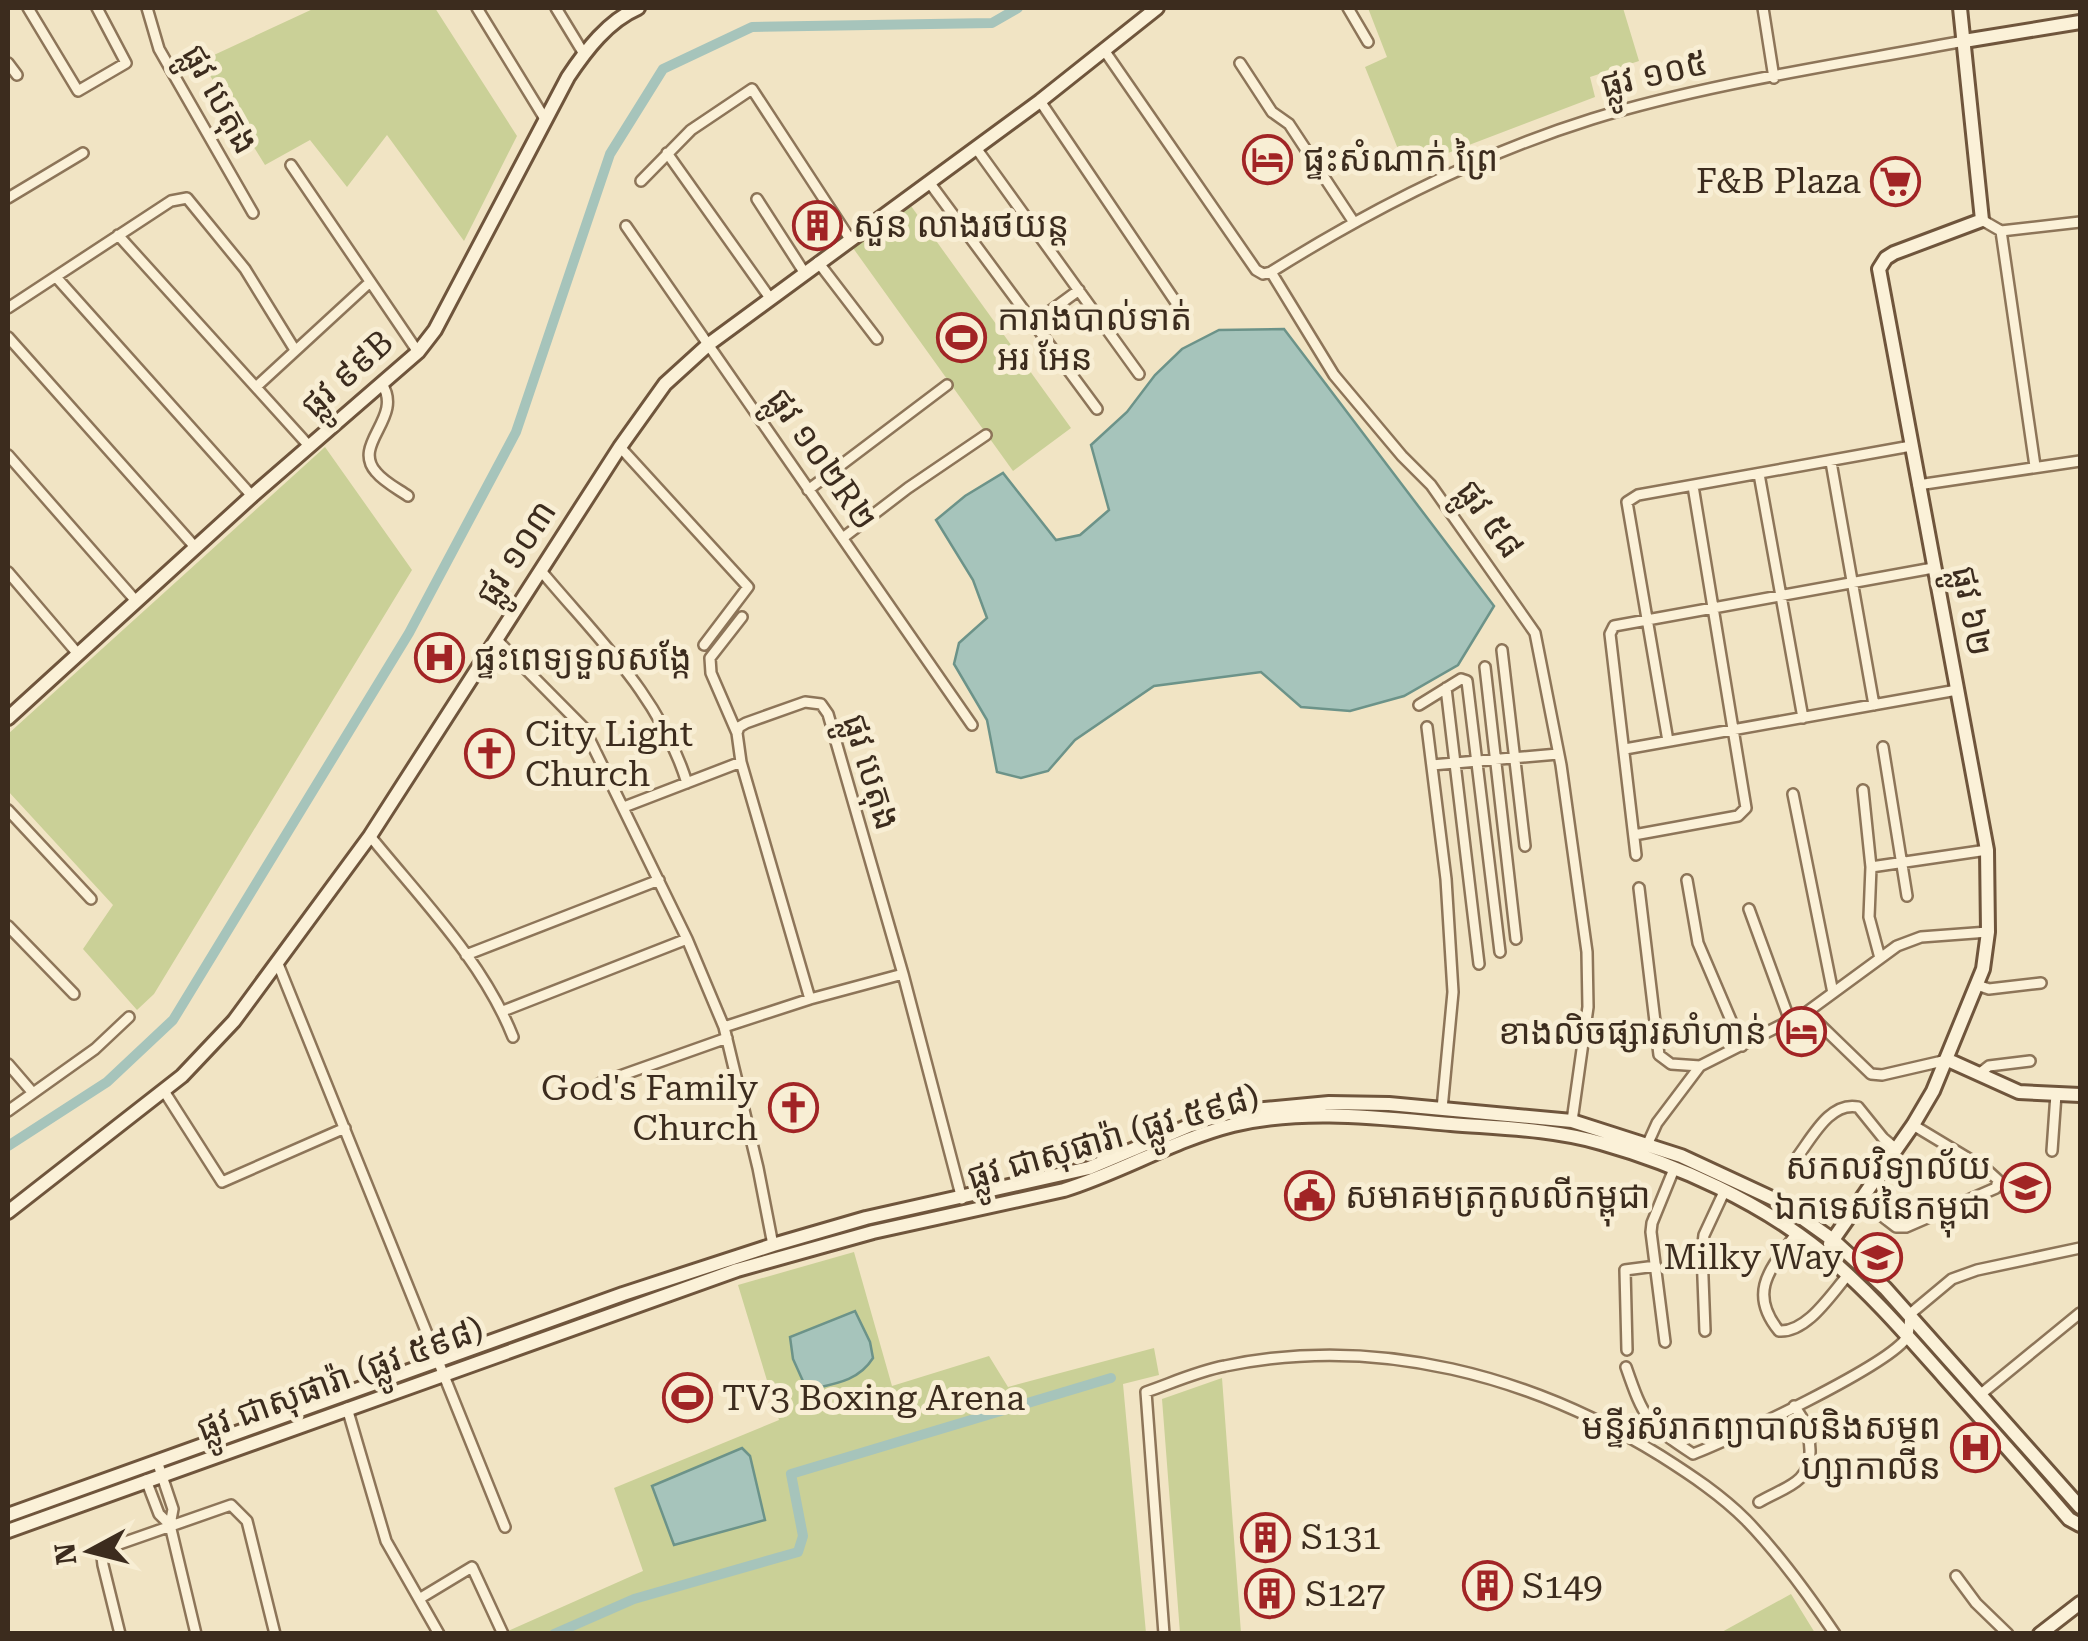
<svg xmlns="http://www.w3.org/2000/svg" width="2088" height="1641" viewBox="0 0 2088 1641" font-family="'Roboto Serif','Noto Sans Khmer',serif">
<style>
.green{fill:#cad097}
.water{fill:#a6c4bb;stroke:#6c9389;stroke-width:2.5}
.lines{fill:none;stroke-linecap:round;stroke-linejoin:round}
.canal{stroke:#a6c4bb;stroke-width:10}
.street-casing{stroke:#8d7559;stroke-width:14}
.secondary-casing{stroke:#6f553c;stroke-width:18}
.street{stroke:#fbf1d8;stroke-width:9}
.secondary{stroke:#fbf1d8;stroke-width:12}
.labels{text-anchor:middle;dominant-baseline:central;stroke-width:10;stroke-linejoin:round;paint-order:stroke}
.street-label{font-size:35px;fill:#3c2c1e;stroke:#f8eed4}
.poi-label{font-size:35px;fill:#3c2c1e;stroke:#f8eed4;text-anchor:start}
</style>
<rect width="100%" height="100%" fill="#f1e4c4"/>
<!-- green -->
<path class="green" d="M315,8H435L517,136L464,241L387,135L347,187L310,140L265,165L201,61Z
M1368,8H1623L1639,61L1590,77L1595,97L1406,169L1365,67L1387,57Z
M911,206L1071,428L1013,471L853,248Z
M325,447L412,570L154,994L137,1010L83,949L113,905L8,791V734Z
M854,1252L892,1386L989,1356L1008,1387L1154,1348L1159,1375L1123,1384L1146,1633L501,1634L643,1571L614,1488L779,1420L738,1285Z
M1222,1378L1241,1633H1180L1162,1399Z
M1791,1594L1815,1633H1720Z"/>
<!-- water -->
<path class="water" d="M1284,329L1494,606L1458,665L1404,696L1350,711L1301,707L1261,672L1154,686L1075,740L1048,771L1021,778L997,772L987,720L954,664L959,643L987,618L973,580L936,520L965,496L1003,473L1056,540L1080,535L1109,510L1091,445L1127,412L1155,375L1182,349L1219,330Z
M855,1311L870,1342L873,1358C858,1382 833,1384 807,1390L793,1359L790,1337Z
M742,1448L750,1456L765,1520L674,1545L652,1486Z"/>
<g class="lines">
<!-- canal -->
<path class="canal" d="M8,1146L107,1082L173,1020L409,633L516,432L610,154L663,69L752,27L992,23L1018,8
M554,1634L634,1599L798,1552L803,1536L791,1474L1111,1378"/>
<defs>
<path id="street" d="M28,8L78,91L126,63L97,8
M147,8L159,49L253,213
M477,8L545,119
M556,8L584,54
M1348,8L1368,42
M1763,8L1774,78
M1104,50L1256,270L1263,274L1271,272
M8,63L17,75
M1240,63L1272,112L1289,124L1353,221
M1040,101L1175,301
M976,148L1139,374
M667,153L770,298
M291,165L418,352
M641,181L691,130L752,89L850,239
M929,182L1097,409
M8,198L83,153
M757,199L804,272
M1982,220L2001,231L2080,222
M626,226L972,725
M2001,231L2035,466
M118,235L310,447
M818,262L877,339
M1271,272L1334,375L1402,456L1431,485L1535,633L1561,765L1587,952L1588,1007L1572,1121
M1271,272C1373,208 1477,155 1592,119C1709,83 1843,64 1964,41
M56,277L252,496
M8,308L171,201L187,198L245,269L295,350
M1034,323L1079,290
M8,337L195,547
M382,384C404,418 351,444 376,472C384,482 398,489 408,496
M256,387L369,283
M620,447L748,587L704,645
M8,455L136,601
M1831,462L1874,705
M1759,474L1803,718
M1918,485L2080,461
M808,490L947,385
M844,537L908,488L986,435
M8,572L78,654
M542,572C599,640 660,696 687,783
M742,617L710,658L711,673L737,733L741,762L810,999
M496,639L584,728L687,939L724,1027L758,1168L773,1245
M1502,650L1525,846
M1485,667L1516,939
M1446,688L1479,964
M1419,705L1461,679L1467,681L1500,952
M1427,727L1446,879L1453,992L1442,1109
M737,733L739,727L746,723L805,702L821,704L828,714L903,974L962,1199
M1668,741L1627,502L1638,495L1911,446
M1883,747L1907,896
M1625,749L1957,690
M1432,765L1558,754
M1863,790L1871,867L1869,917L1880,958
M1793,794L1833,993
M624,807L741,762
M8,810L91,899
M1634,835L1738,816L1746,808L1693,486
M370,836C421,899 483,961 513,1037
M1636,855L1610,634L1614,626L1933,568
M1871,867L1987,850
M1687,880L1698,943L1742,1046
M1639,888L1659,1055L1671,1064L1700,1066
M1749,909L1790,1021
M8,926L74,994
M466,955L659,880
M278,964L505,1527
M1977,985L1989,989L2041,983
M503,1011L687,939
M1807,1012L1871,1074L1882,1075L1947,1060
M724,1027L810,999L903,974
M8,1064L33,1093
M1980,1073L1989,1066L2030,1061
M600,1083L727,1038
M164,1091L222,1182L345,1128
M8,1111L95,1049L129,1017
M1648,1143L1657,1123L1700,1066L1807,1012L1897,946L1921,937L1988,932
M2052,1151L2056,1094
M1795,1160C1811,1140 1829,1101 1858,1107L1883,1138L1896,1149
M1861,1200L1896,1227H1906L1996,1188L1998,1180L1986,1169L1913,1125
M1796,1234C1771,1268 1747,1292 1779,1331C1807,1333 1831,1294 1848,1275
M1705,1331L1702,1252L1704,1235L1724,1192
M1665,1342L1651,1232L1652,1223L1674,1169
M1627,1350L1625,1270L1656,1266
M1626,1367C1644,1419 1647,1424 1693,1454C1730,1440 1890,1365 1907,1337C1910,1331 1909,1320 1910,1314L1952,1279L1977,1270L2080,1248
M1981,1394L2080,1313
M347,1408L386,1541L439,1634
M157,1461L173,1509L170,1525L196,1634
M146,1480L159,1514L170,1525
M1759,1502C1785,1487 1811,1483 1810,1450C1809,1430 1806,1422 1794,1406
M1956,1576L1976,1603L2008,1634
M419,1599L472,1567L503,1634
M120,1634L103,1565L102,1557L108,1548L231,1505L247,1521L275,1634
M1164,1634L1146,1392C1172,1383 1198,1371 1225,1366C1377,1334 1532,1376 1661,1456C1691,1475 1721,1495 1746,1520C1779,1554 1808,1594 1835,1634"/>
<path id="secondary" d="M1964,41L2080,22
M8,718L252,496L418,352L435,330L568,77C586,50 608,21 638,8
M1948,1060L2019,1092L2080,1095
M8,1212L182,1076L234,1021L370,836L620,447L665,384L709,344L1040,101L1157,8
M1830,1244L1913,1125L1933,1091L1983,969L1988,932L1987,850L1879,269L1886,258L1894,253L1982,220L1960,8
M8,1515L623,1294L773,1245L866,1218L1089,1168L1198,1122L1232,1112L1329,1103L1389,1104L1572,1121L1681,1156L1778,1201L1833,1240L1885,1288L2080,1507
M8,1531L737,1270L873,1232L1064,1190C1122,1172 1174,1140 1233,1125C1303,1108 1381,1118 1451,1124C1501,1128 1553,1129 1601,1143C1679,1165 1760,1202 1823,1253C1868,1290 1906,1334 1944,1377C1986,1424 2028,1471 2069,1519L2080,1525
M2040,1634L2080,1603"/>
</defs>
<!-- street casing -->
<use href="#street" class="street-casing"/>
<!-- secondary casing -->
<use href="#secondary" class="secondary-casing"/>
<!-- street -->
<use href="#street" class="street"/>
<!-- secondary -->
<use href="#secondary" class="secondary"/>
</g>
<!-- icons -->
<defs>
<symbol id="hotel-ring" viewBox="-11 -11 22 22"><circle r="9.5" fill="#f8eed4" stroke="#a12425" stroke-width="1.5"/><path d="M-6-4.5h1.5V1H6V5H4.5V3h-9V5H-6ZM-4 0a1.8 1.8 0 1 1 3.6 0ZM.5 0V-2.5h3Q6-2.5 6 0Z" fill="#a12425"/></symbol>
<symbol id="supermarket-ring" viewBox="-11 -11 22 22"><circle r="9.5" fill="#f8eed4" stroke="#a12425" stroke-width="1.5"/><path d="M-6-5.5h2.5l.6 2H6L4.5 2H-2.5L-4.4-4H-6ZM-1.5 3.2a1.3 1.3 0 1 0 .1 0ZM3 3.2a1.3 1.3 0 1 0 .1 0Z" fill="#a12425"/></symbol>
<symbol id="building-ring" viewBox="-11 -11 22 22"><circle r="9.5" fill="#f8eed4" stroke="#a12425" stroke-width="1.5"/><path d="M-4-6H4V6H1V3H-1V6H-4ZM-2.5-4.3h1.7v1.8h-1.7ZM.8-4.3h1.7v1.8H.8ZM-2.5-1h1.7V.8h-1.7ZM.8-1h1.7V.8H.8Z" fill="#a12425"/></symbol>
<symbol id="stadium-ring" viewBox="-11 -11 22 22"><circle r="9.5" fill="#f8eed4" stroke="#a12425" stroke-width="1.5"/><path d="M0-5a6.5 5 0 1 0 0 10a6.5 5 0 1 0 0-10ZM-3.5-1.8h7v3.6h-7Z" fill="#a12425"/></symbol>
<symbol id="hospital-ring" viewBox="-11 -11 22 22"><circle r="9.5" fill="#f8eed4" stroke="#a12425" stroke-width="1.5"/><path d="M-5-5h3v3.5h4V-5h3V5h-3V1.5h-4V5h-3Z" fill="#a12425"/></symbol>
<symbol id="church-ring" viewBox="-11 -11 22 22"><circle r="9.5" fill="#f8eed4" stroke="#a12425" stroke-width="1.5"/><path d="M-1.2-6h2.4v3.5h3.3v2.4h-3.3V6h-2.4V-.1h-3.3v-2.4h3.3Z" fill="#a12425"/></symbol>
<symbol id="university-ring" viewBox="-11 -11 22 22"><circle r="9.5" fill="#f8eed4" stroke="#a12425" stroke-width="1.5"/><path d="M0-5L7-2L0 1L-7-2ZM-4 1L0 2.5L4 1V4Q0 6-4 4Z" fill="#a12425"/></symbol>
<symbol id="civic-ring" viewBox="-11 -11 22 22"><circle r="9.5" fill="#f8eed4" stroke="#a12425" stroke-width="1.5"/><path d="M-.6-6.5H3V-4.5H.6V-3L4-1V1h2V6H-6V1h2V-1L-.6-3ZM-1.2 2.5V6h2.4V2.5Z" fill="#a12425"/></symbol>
<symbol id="school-ring" viewBox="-11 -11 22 22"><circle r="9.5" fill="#f8eed4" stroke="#a12425" stroke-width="1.5"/><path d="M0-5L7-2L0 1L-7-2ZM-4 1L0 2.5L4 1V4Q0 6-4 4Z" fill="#a12425"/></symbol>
</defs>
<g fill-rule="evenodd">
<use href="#hotel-ring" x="1240" y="132" width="55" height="55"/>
<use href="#supermarket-ring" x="1868" y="154" width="55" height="55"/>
<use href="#building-ring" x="790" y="198" width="55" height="55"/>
<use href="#stadium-ring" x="934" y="310" width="55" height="55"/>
<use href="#hospital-ring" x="412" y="630" width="55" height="55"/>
<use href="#church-ring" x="462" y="726" width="55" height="55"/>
<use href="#hotel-ring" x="1774" y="1004" width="55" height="55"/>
<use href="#church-ring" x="766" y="1080" width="55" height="55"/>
<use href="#university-ring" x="1998" y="1160" width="55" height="55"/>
<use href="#civic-ring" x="1282" y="1168" width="55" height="55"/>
<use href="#school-ring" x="1850" y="1230" width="55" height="55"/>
<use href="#stadium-ring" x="660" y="1370" width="55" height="55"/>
<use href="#hospital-ring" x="1948" y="1420" width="55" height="55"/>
<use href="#building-ring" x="1238" y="1510" width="55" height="55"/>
<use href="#building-ring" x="1460" y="1558" width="55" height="55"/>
<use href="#building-ring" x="1242" y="1566" width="55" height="55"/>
</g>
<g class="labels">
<!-- street labels -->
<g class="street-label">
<text transform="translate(1654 74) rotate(-13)">ផ្លូវ ១០៥</text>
<text transform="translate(220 99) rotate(61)">ផ្លូវ បេតុង</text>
<text transform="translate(347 374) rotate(-42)">ផ្លូវ ៩៩B</text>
<text transform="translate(822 459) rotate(55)">ផ្លូវ ១០២R២</text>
<text transform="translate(1490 519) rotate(54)">ផ្លូវ ៥៨</text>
<text transform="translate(516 553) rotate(-57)">ផ្លូវ ១០៣</text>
<text transform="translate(1972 611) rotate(79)">ផ្លូវ ៦២</text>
<text transform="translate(871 772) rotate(73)">ផ្លូវ បេតុង</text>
<text transform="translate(1113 1137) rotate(-16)">ផ្លូវ ជាសុផារ៉ា (ផ្លូវ ៥៩៨)</text>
<text transform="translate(340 1379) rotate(-20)">ផ្លូវ ជាសុផារ៉ា (ផ្លូវ ៥៩៨)</text>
</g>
<!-- poi labels -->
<g class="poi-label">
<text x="1303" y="159">ផ្ទះសំណាក់ ព្រៃ</text>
<text x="1861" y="181" text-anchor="end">F&amp;B Plaza</text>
<text x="853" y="225">សួន លាងរថយន្ត</text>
<text x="997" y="318">ការាងបាល់ទាត់<tspan x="997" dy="40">អរ អែន</tspan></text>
<text x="474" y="658">ផ្ទះពេទ្យទួលសង្កែ</text>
<text x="525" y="734">City Light<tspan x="525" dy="40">Church</tspan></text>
<text x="1767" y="1032" text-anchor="end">ខាងលិចផ្សារសាំហាន់</text>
<text x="758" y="1088" text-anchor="end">God's Family<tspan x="758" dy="40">Church</tspan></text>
<text x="1991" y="1167" text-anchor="end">សកលវិទ្យាល័យ<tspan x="1991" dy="40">ឯកទេសនៃកម្ពុជា</tspan></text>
<text x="1345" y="1196">សមាគមត្រកូលលីកម្ពុជា</text>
<text x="1843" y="1257" text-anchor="end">Milky Way</text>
<text x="722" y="1398">TV3 Boxing Arena</text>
<text x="1941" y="1427" text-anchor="end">មន្ទីរសំរាកព្យាបាលនិងសម្ភព<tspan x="1941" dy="40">ហ្សាកាលីន</tspan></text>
<text x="1301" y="1537">S131</text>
<text x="1522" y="1586">S149</text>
<text x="1305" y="1594">S127</text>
</g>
</g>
<!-- border -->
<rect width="2088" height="1641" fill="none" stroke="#3c2c1e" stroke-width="20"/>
<!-- north arrow -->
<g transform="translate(90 1551) rotate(263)" stroke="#f8eed4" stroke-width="8" paint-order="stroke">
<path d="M0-8L18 38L0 25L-18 38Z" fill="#3c2c1e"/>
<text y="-15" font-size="28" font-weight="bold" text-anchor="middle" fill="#3c2c1e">N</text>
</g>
</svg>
